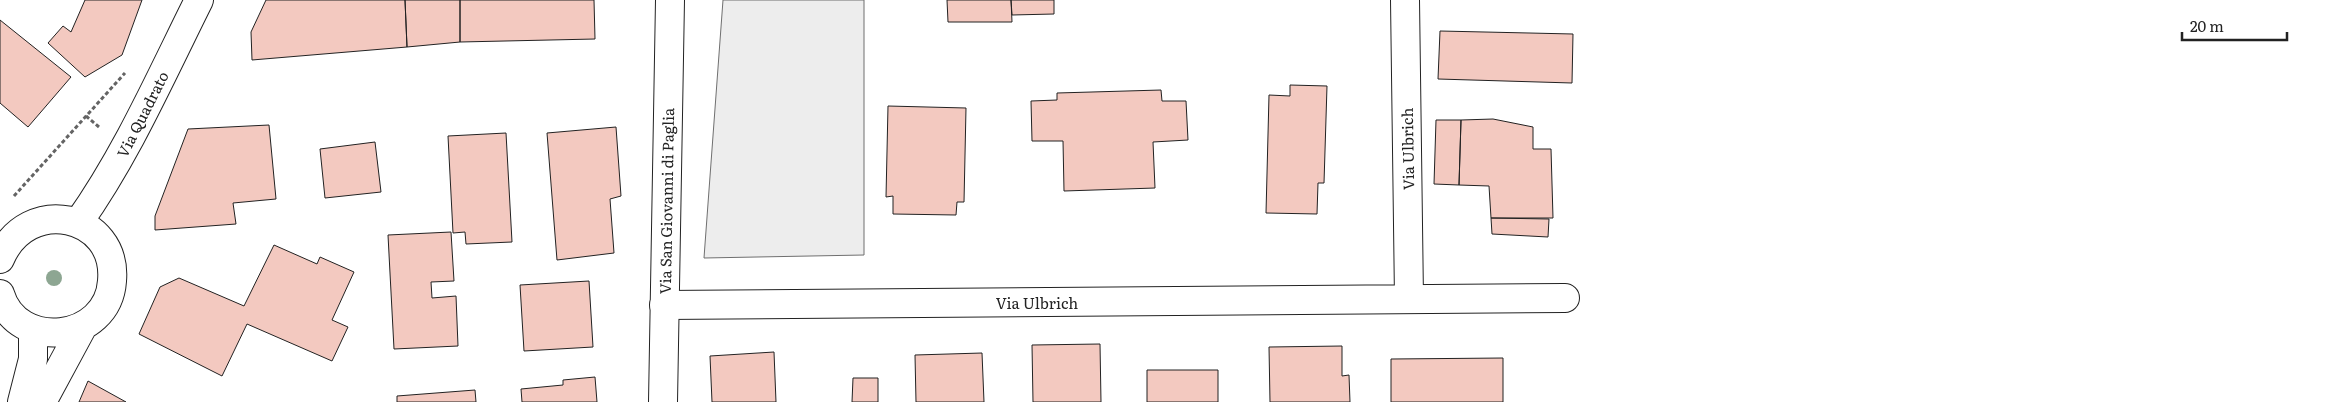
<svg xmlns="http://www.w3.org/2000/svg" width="2352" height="402" viewBox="0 0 2352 402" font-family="Literata,serif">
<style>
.parking{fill:#ededed;stroke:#6f6f6f}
.building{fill:#f3c9c0;stroke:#222}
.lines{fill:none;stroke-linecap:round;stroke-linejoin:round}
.minor-casing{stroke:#222;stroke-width:30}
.major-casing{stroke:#222;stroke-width:30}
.path{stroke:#646464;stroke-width:3;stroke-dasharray:4 2.5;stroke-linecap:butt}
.minor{stroke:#fff;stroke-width:28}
.major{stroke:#fff;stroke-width:28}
.tree{fill:#8da692}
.labels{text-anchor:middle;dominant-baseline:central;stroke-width:4;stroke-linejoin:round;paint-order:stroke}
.street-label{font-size:15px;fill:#222;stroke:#fff}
</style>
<rect width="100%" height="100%" fill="#fff"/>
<!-- parking -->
<path class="parking" d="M723,0H864V255L704,258Z"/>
<!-- building -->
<path class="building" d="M85,0H142L122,55L85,77L48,43L63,26L71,32Z
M266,0H405L407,47L252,60L251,32Z
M405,0H460V42L407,47Z
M460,0H594L595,39L460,42Z
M947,0H1011L1012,22H948Z
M1011,0H1054V14L1012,15Z
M0,20L71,77L28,127L0,103Z
M1440,31L1573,34L1572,83L1438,79Z
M1290,85L1327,86L1324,183H1318L1317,214L1266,213L1269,95L1290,96Z
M1161,90L1162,101H1186L1188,140L1153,142L1155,188L1064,191L1063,141H1032L1031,101L1057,100V93Z
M888,106L966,108L964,202H957L956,215L893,214V196L886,197Z
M1493,119L1533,127V149H1551L1553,218H1491L1489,186L1459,185L1461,120Z
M1436,120H1461L1459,185L1434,184Z
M269,125L276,199L233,203L236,224L155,230V216L188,129Z
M616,127L621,196L610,199L614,253L557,260L547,133Z
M506,133L512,242L466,244L465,232L453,233L448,136Z
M375,142L381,192L325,198L320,149Z
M1491,218L1549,219L1548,237L1492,234Z
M451,232L454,281L431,282L432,298L456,296L458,346L394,349L388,235Z
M274,245L317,264L320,257L354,272L332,320L348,327L332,361L247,324L222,376L139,334L160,287L179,278L244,306Z
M589,281L593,347L524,351L520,285Z
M1100,344L1101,402H1033L1032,345Z
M1342,346V376L1349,375L1350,402H1270L1269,347Z
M774,352L776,402H712L710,356Z
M982,353L984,402H916L915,355Z
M1503,358V402H1391V359Z
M1147,370H1218V402H1147Z
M595,377L597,402H522L521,389L563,385V380Z
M853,378H878V402H852Z
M88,381L126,402H79Z
M475,390L476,402H397V396Z"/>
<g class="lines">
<defs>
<path id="minor" d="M1405,0L1409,299
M78,223C127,154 161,76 199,0
M0,259C27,194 118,214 112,281C108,342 17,352 0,294
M664,305L1565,298
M22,402L33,359V330
M42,402L83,326"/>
<path id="major" d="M663,402L670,0"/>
</defs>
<!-- minor casing -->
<use href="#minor" class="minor-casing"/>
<!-- major casing -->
<use href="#major" class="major-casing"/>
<!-- path -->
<path class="path" d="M86,116L99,127
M14,196L125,73"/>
<!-- minor -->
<use href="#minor" class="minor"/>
<!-- major -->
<use href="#major" class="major"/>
</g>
<!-- trees -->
<circle class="tree" cx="54" cy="278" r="8"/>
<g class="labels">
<!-- street labels -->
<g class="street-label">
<text transform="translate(142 114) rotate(-63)">Via Quadrato</text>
<text transform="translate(1407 149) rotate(-91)">Via Ulbrich</text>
<text transform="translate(666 201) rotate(-89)">Via San Giovanni di Paglia</text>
<text x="1037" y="302">Via Ulbrich</text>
</g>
</g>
<!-- scale -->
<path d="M2182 32v8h105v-8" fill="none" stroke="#222222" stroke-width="2.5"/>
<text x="2190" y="32" font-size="15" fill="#222222" stroke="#ffffff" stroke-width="4" paint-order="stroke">20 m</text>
</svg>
